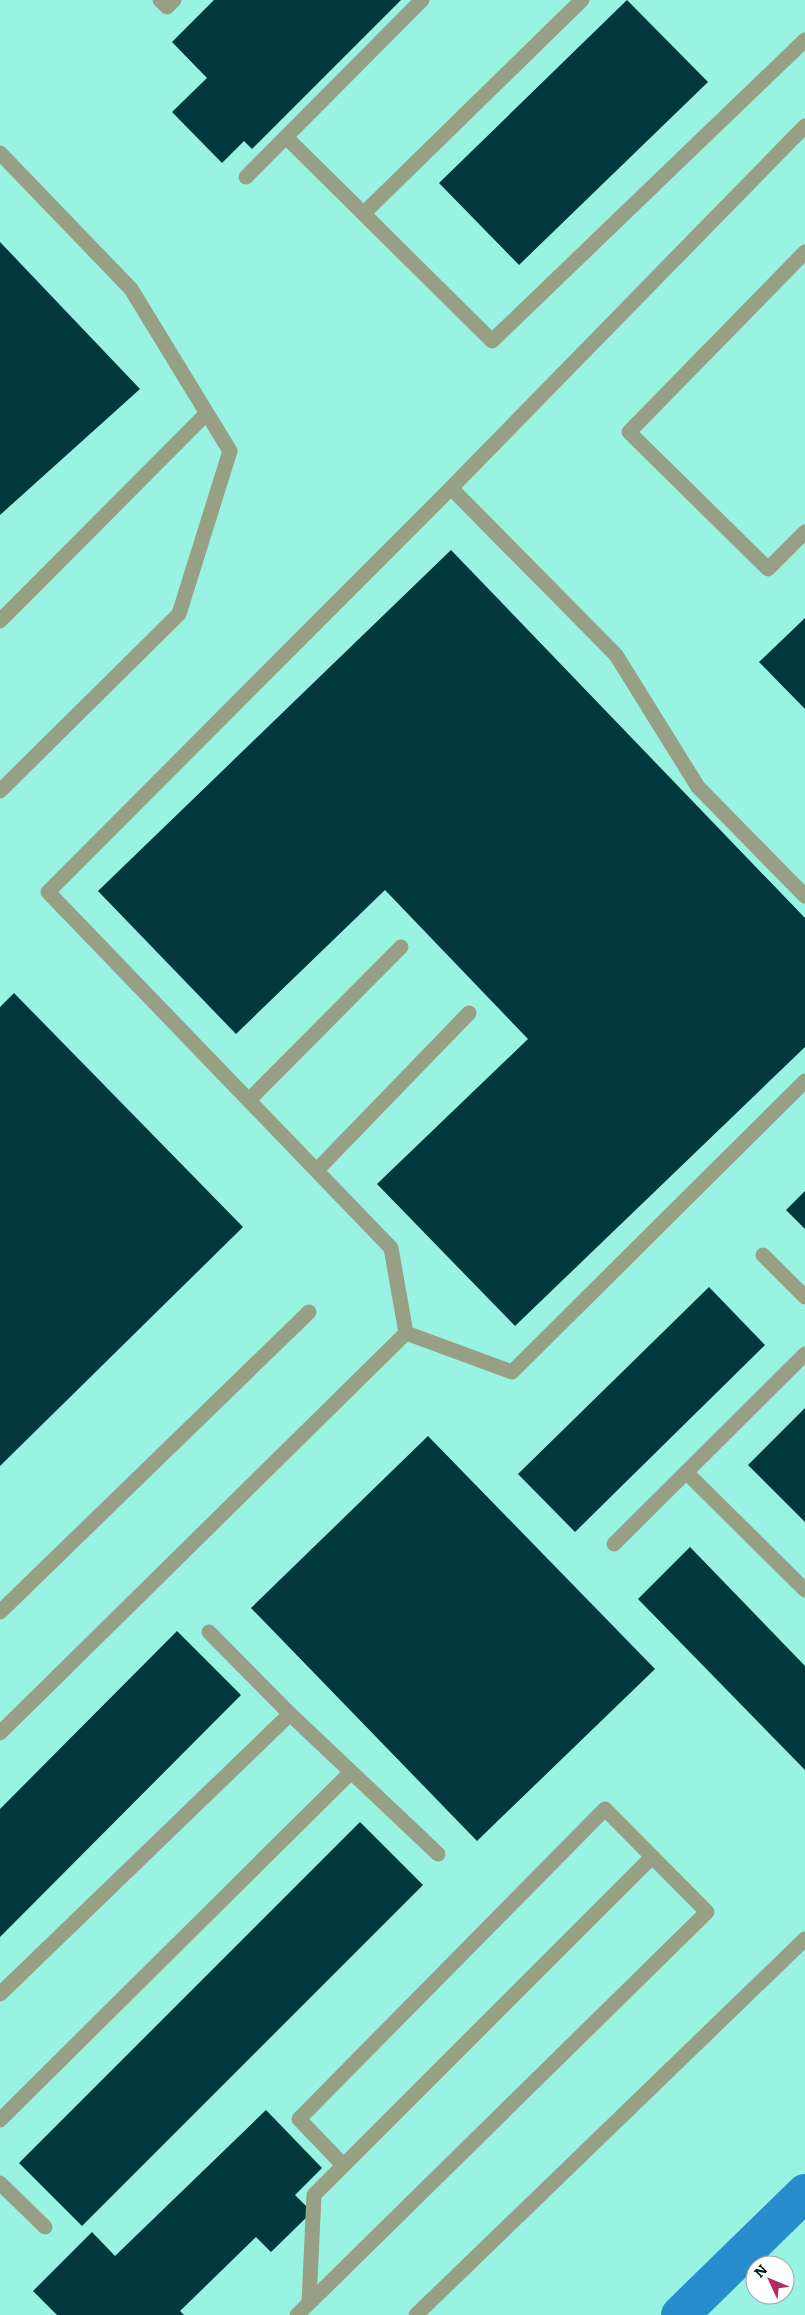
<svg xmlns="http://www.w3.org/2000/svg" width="805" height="2315" viewBox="0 0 805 2315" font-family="Literata,serif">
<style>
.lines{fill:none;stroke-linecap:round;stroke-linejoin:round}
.canal{stroke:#288dcc;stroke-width:38}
.building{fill:#00383c}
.minor{stroke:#97a084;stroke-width:15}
</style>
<rect width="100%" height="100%" fill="#98f3e3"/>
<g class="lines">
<!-- canal -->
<path class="canal" d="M680,2315L805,2193"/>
</g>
<!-- building -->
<path class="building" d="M214,0H401L252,149L244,141L222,163L172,112L207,78L172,42Z
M627,0L708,82L519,265L439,183Z
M0,242L140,389L0,515Z
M451,550L805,918V1047L515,1326L377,1184L528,1039L385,890L236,1034L98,891Z
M805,618V709L759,662Z
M14,993L243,1227L0,1466V1007Z
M805,1191V1229L786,1210Z
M709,1287L765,1345L575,1532L518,1474Z
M805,1408V1522L748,1465Z
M428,1436L655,1669L477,1841L251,1608Z
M690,1547L805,1666V1770L638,1599Z
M177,1631L241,1695L0,1937V1809Z
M360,1822L423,1885L82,2226L19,2163Z
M266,2110L322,2168L295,2195L312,2212L271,2252L256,2237L180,2311L184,2315H57L33,2291L92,2232L115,2256Z"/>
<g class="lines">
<!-- minor -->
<path class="minor" d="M160,0L167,7L174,0
M286,137L492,341L805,40
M0,153L131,289L230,451L179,614L0,791
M246,177L422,0
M364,213L582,0
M805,252L629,432L768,569L805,532
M451,488L805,126
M0,621L207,413
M249,1100L401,947
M317,1170L469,1013
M763,1255L805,1297
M406,1333L391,1248L48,892L451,488L616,655L698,787L805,896
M406,1333L512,1372L805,1081
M686,1472L805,1590
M614,1544L805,1354
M0,1612L309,1312
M290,1714L438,1854
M0,1733L406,1333
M0,1994L290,1714L209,1632
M0,2120L351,1772
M0,2183L45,2227
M309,2303L314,2195L652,1857
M297,2315L707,1912L605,1809L299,2119L343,2165
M416,2315L805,1939"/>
</g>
<!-- north arrow -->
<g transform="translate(770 2280) rotate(314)"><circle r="24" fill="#ffffff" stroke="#99a4a3"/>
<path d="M0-4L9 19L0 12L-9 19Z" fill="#b42861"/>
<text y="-8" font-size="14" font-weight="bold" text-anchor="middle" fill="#001c18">N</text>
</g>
</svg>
